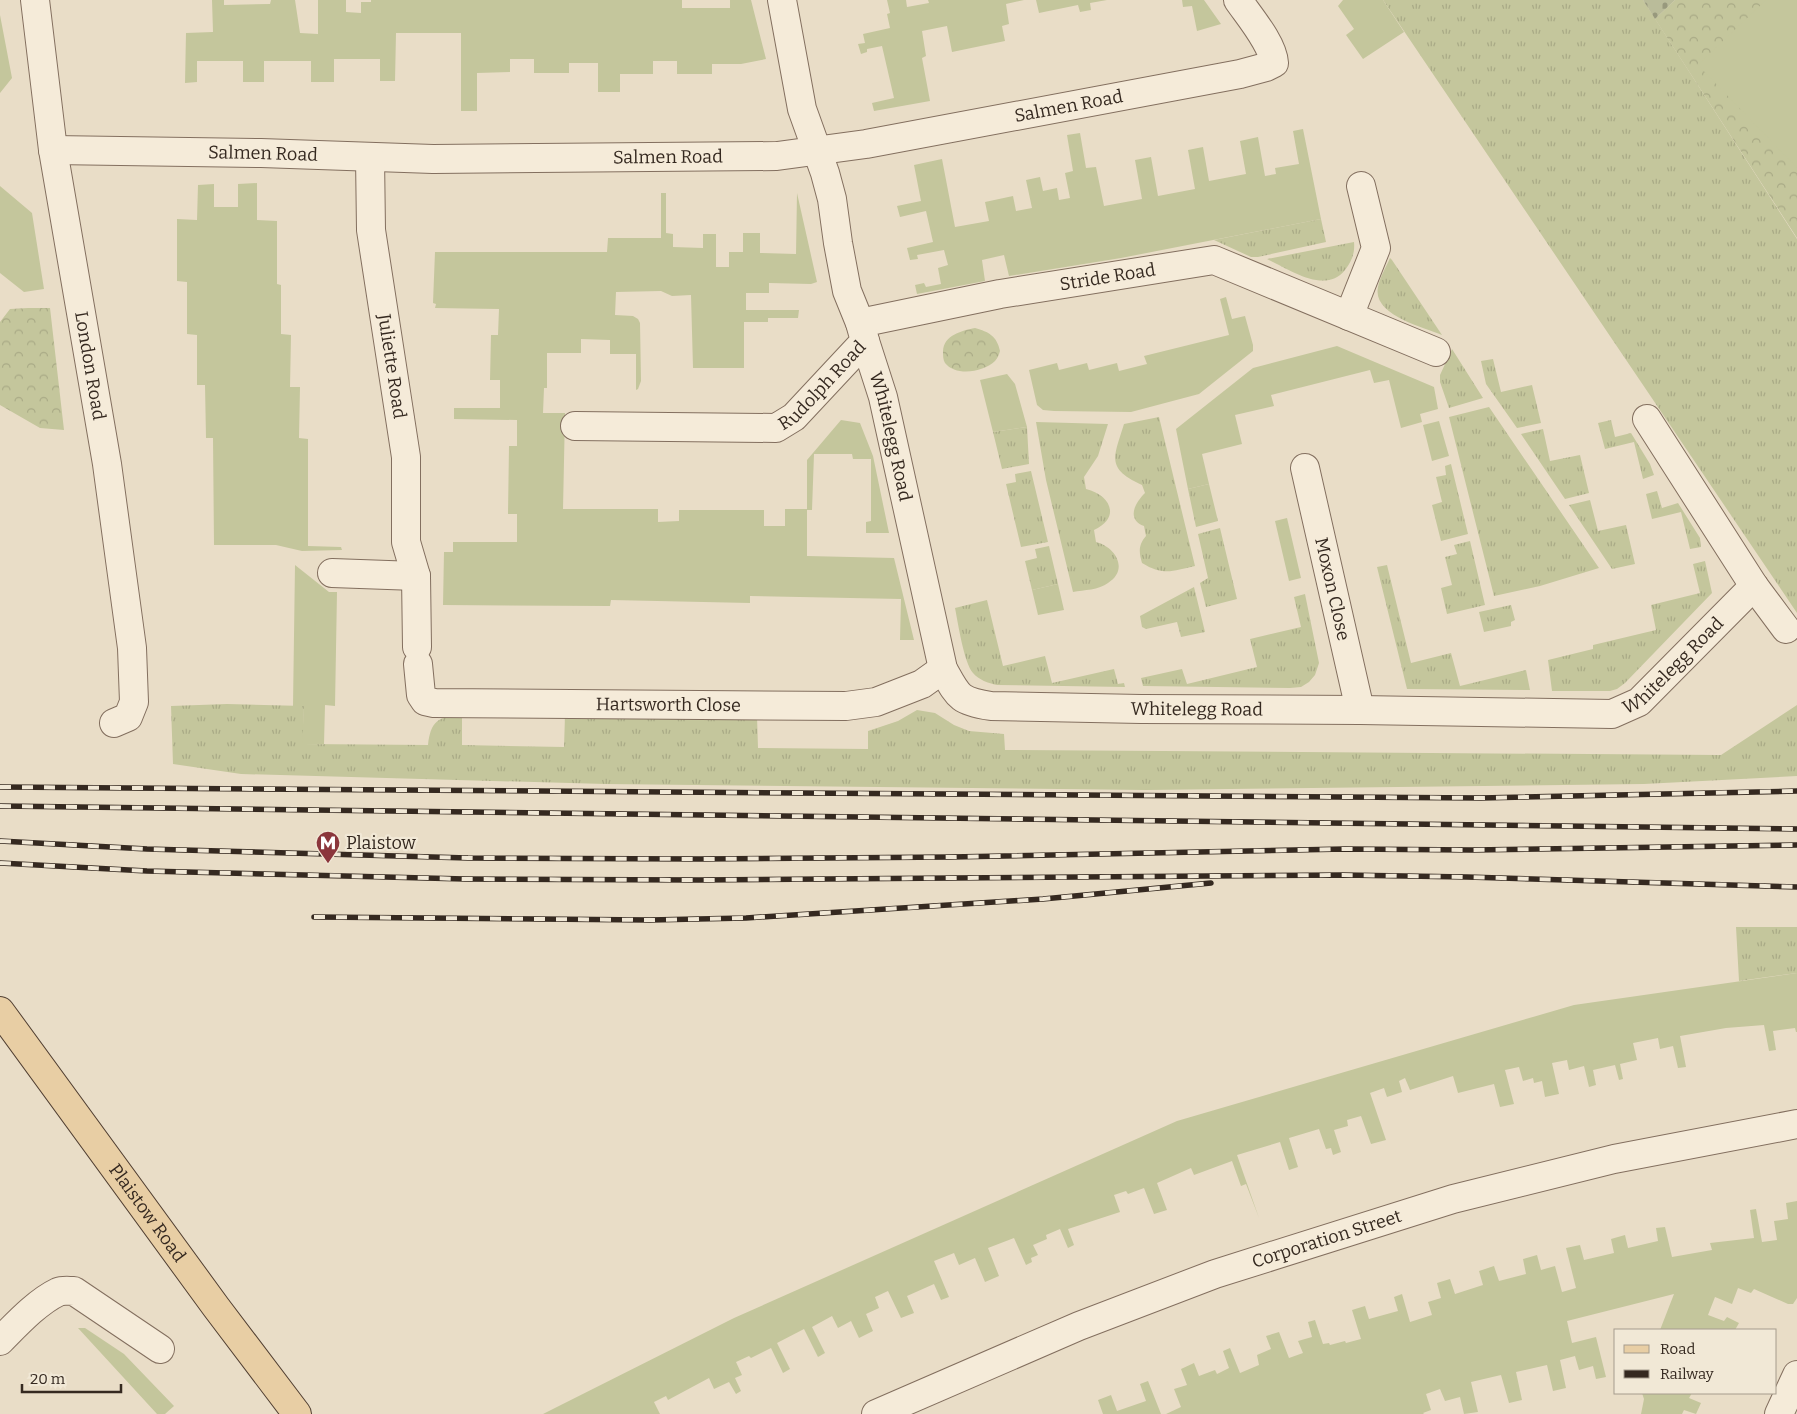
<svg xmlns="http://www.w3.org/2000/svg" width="1797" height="1414" viewBox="0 0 1797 1414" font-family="Bitter,serif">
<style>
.grass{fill:url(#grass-tufts)}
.forest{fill:url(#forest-crowns)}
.cemetery{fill:url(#cemetery-stones)}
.garden{fill:#c4c69c}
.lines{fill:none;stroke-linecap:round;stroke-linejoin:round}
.street-casing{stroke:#836f5f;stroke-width:30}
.primary-casing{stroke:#513f32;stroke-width:30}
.street{stroke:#f5ebd9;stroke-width:28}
.primary{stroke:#e8cea4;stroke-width:28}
.rail-casing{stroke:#352920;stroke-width:5.5}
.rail{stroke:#f1e8d6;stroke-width:4;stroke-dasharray:11;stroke-linecap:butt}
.labels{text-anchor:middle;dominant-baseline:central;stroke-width:4.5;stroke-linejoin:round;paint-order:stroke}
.street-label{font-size:18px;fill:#352920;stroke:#f1e8d6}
.poi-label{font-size:18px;fill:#352920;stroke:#f1e8d6;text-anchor:start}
</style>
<defs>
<pattern id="grass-tufts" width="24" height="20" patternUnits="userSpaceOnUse" patternTransform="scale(1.25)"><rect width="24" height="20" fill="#c4c69c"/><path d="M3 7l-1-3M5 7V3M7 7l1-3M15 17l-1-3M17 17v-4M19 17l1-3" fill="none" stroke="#a9aa86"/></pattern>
<pattern id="forest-crowns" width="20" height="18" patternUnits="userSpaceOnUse" patternTransform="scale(1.25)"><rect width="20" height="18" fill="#c4c69c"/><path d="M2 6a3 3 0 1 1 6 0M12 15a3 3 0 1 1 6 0" fill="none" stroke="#a9aa86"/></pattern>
<pattern id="cemetery-stones" width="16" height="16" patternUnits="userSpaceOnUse" patternTransform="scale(1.25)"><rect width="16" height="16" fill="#babc9a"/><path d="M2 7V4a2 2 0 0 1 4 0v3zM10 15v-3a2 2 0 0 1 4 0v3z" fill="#98997d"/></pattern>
</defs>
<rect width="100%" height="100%" fill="#e9ddc7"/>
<!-- grass -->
<path class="grass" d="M1383,0H1643L1797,239V613Z
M1321,219L1326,242L1258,257H1251L1214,240Z
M1354,242C1355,253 1352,261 1345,270C1325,295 1289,269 1267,259Z
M1390,258L1392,260L1442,335C1423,327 1372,315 1378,287C1380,277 1386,267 1390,258Z
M1452,349L1483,398L1449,408L1440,382V375Z
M1493,359L1501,392L1532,385L1541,423L1517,428L1486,384L1481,361Z
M1489,407L1599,568L1540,586L1494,596L1449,417Z
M1159,417L1195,566C1173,571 1163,576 1142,563C1139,553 1138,545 1146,536L1144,526C1126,519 1135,503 1145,493L1142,485C1105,468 1114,457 1124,424Z
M1611,420L1615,437L1631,433L1650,464L1654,475L1643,479L1634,442L1605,449L1598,423Z
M1036,422L1108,424L1098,456L1084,477L1086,489C1111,495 1121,518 1094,530L1096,542C1116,547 1129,570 1108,583C1099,590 1084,590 1073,592L1046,480Z
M1027,427L1029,464L1002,469L993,432Z
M1543,429L1550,461L1580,455L1589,493L1565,499L1521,434Z
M1451,464L1468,534L1441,541L1432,505L1442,502L1436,477L1446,475L1445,466Z
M1031,471L1048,542L1021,547L1006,484L1016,482L1015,474Z
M1209,484L1218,521L1196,527L1188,489Z
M1657,491L1662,508L1678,503L1700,538L1701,547L1690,549L1681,512L1652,519L1646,494Z
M1590,500L1598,531L1626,525L1635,564L1612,569L1569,505Z
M1220,528L1237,599L1206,607L1200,583L1208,578L1198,534Z
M1470,541L1485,605L1447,614L1441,588L1452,585L1445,557L1457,554L1454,545Z
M1049,546L1058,584L1032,590L1025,561L1037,558L1035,549Z
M1705,561L1712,593L1625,683L1617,689L1610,691H1552L1548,660L1593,649V645L1656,630L1651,605L1700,593L1693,564Z
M1387,565L1411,663L1451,653L1460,686L1526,670L1530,690L1407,689L1377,567Z
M1194,587L1205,632L1181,637L1177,622L1146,629L1142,627L1140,616Z
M1305,594L1319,663L1315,675L1309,682L1301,687L1290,688L1143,686L1141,678L1182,669L1187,684L1257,667L1250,639L1301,627L1294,597Z
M987,600L1003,666L1045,656L1052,683L1114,669L1118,684L1124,683L1125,687L997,685C988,683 979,680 973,673C964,663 958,623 955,608Z
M1511,605L1515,620L1511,622V626L1484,632L1479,612Z
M227,704L304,706L303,744L428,745C431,720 438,718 462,713V745L564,747L565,716H757L758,748L868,749V731L898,721L917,710L935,713L954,725L969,731L1004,734L1005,750L1721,755L1797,705V776L1644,784L1146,790L605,784L241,774L173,764L171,706Z
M1736,927H1797V973L1739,981Z"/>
<!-- forest -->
<path class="forest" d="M1675,0H1797V238L1655,19Z
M28,308H50L64,430L40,428L0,405V322L10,309Z
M975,328C989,332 997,336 1000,351C999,354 998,358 995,361C984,372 956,377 945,363C943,360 943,355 943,351C944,335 961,331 975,328Z"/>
<!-- cemetery -->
<path class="cemetery" d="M1643,0H1675L1655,19Z"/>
<!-- garden -->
<path class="garden" d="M212,0H224V5L270,4L271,0H295L300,33L318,34V0H346V12L361,13V2H371V0H682V8H730V0H751L766,59L741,64H712V74H677V61H653V74H620V92H598V63H569V73H534V59H510V72L477,73V111H461V33H396L395,81H380V59H334V82H311V61H264V82H243V61H197V82L185,83L186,33L213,32Z
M887,0H906L907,7L929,3L928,0H1024L1006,4L1009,24L1002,26L1005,41L952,52L947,26L922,31L926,56L922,58L930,101L874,111L872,103L894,98L882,46L867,49V52L861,54L858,44L865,43L863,34L890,28L887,14L890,13Z
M1036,0H1107L1090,3L1091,10L1080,12L1078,5L1039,13Z
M1182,0H1204L1221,24L1197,31L1192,6L1183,7Z
M1343,0H1383L1404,32L1363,59L1346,35L1354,29L1338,6Z
M1766,0H1797V168L1698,65Z
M0,15L12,78L0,93Z
M1303,129L1321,219L1121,258L1009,276L1004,255L982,260L985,281L917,294L915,285L924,283L926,287L941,284L938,268L948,265L944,250L917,255L918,259L910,260L907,248L933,242L926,211L900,217L897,206L921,201L914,165L942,159L955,227L989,221L985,202L1013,196L1016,211L1032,208L1026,180L1040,177L1043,191L1057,188L1059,200L1070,198L1065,173L1073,171L1067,135L1080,133L1086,168L1096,167L1104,206L1142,199L1135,160L1151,157L1158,196L1195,189L1188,150L1203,147L1209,181L1246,174L1240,141L1258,137L1265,176L1276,174L1275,168L1299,164L1293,131Z
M257,183V220L277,221V284L281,285V334L291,335L290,387H300L299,438L308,439V546L341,547L342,550L302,551L276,545H214L213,438H206L205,385H197V335L187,334V282L177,281V219L197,220L198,185L214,184V207H238V184Z
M0,186L32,213L44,289L24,292L0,273Z
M661,193H666V233L673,234V247L703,248V234H716V267H729V252H743V233H760V253L796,254L797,193L817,282L811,284L769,283V293H746V310H799L798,318H768V322H744V368H693L691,295L672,296L661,291L616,292L615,315L633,316L638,319L640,323L641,381L638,389L636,390V354H610V340L581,339V353H547V388H544L543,413H565L563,509H658V522L679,521V510H764V526H785V509H807V460L841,420L860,423L873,456L889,533H866V522L871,521V459H853L852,454H814L812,510H807V556L894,558L914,640H900L901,599L750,596V603L611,600L610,606L443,605L444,552H453V542H517V514H508L509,446H517V420L454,419V408H500V380H490L491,335H498L499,309L435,308L436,304L433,303L435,252H607L608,238H661Z
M1226,297L1232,319L1245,316L1253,345V351L1199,394L1131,412L1054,411L1043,410L1037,405L1029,370L1057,363L1059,370L1087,363L1089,370L1117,363L1119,371L1147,364L1144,356L1229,335L1220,299Z
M1337,346L1434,387L1438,409L1420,414L1422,422L1401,428L1389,380L1374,383L1370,370L1271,395L1274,406L1235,415L1242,444L1202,454L1209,484L1188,489L1176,429L1253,368Z
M1007,374L1015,384L1027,427L993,432L980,380Z
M1439,421L1449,456L1432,461L1423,425Z
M1287,518L1301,578L1289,581L1275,521Z
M295,565L329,592H337L335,706L325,705L324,744H302L304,706H293Z
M1058,584L1064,610L1038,615L1032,590Z
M1797,973V1032H1796L1795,1028L1773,1031L1776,1050L1769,1051L1764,1025L1726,1028L1680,1036L1686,1067L1678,1068L1673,1046L1660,1049L1658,1038L1633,1043L1637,1060L1620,1064L1623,1079L1619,1080L1615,1065L1593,1070L1596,1085L1589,1087L1584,1066L1569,1070L1567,1060L1552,1063L1559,1094L1545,1097L1542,1081L1534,1083L1533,1078L1523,1081L1519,1067L1505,1070L1514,1104L1500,1107L1494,1084L1458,1093L1453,1076L1410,1090L1405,1078L1399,1081L1402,1092L1387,1097L1384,1088L1370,1093L1386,1140L1371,1144L1361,1116L1347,1120L1348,1126L1334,1130L1341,1152L1333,1155L1331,1148L1326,1149L1319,1129L1289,1138L1298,1167L1289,1170L1280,1142L1237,1155L1259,1218L1246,1184L1241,1186L1232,1161L1194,1175L1191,1168L1157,1183L1167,1210L1154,1214L1144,1188L1128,1194L1126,1191L1114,1195L1120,1212L1068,1229L1074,1245L1068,1248L1060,1229L1046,1235L1047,1239L1033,1245L1038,1255L1031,1258L1032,1262L1026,1265L1014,1238L988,1248L999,1276L985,1282L975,1258L959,1265L954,1253L934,1261L949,1297L941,1300L934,1284L907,1296L914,1313L901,1318L888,1291L875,1297L879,1308L866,1314L873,1331L859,1338L851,1321L838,1328L832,1316L812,1327L825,1353L818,1357L804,1329L777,1343L790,1369L783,1373L771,1348L751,1358L749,1356L736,1362L742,1375L735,1378L741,1391L736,1394L729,1382L714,1389L709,1378L668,1400L666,1396L654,1402L660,1414H543L734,1318L1177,1121L1574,1005Z
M1797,1201V1298L1793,1304H1788L1754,1289L1751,1293L1738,1288L1732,1304L1715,1297L1708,1315L1724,1321L1727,1317L1739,1323L1735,1330L1722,1329L1721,1330H1660L1674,1294L1567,1321L1572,1343L1596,1337L1606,1377L1596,1379L1593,1366L1579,1370L1575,1356L1560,1360L1566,1388L1553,1391L1547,1365L1516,1372L1522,1400L1509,1403L1501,1375L1471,1382L1478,1412L1464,1414L1460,1397L1445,1401L1440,1389L1426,1394L1431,1410L1423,1413L1424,1414H1166L1181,1407L1174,1389L1187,1385L1181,1369L1194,1363L1199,1376L1215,1370L1217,1374L1229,1368L1223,1351L1230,1348L1240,1373L1259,1365L1257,1355L1271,1349L1266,1336L1279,1332L1289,1358L1303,1353L1298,1341L1312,1337L1308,1322L1315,1320L1323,1344L1329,1343L1330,1345L1345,1341L1346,1343L1361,1339L1352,1310L1365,1306L1369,1319L1398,1311L1394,1297L1402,1294L1410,1322L1432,1315L1428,1302L1441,1298L1437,1283L1450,1279L1455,1294L1483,1285L1479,1271L1494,1266L1499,1281L1526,1274L1523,1259L1537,1255L1541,1270L1555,1266L1562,1292L1576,1288L1566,1248L1580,1245L1584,1260L1614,1253L1611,1239L1625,1235L1628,1248L1658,1241L1656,1228L1665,1227L1672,1257L1712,1250L1710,1243L1754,1238L1750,1210L1756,1209L1762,1242L1777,1240L1774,1221L1788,1219L1786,1203Z
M78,1328H85L124,1354L174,1406L165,1414H157Z
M1148,1381L1161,1414H1103L1098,1400L1111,1395L1117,1411L1146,1401L1140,1384Z
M1642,1393H1692L1689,1398L1701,1403L1696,1414L1684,1410L1682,1414H1641L1644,1399Z"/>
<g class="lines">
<defs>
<g id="street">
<path id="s1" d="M35,0L53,150L107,464L120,560L132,648L134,702L128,717L114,723"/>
<path id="s2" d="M53,150L261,153L433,159L777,156L866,144L1240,74L1266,67L1274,63C1273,44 1249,16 1238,0"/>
<path id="s3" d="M370,157L371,230L406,457V542L416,576L417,647"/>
<path d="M1349,316L1376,248L1361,186"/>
<path id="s4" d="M860,323L1000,294L1214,260L1436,352"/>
<path id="s5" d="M865,341L883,397L943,669C958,696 958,701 991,706L1141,709L1360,710L1612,714L1639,702L1754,586"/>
<path d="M1647,419L1754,586L1786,629"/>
<path id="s6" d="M575,426L776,428L794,417L865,341L860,323L847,291L838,243L832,199L825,173L802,109L782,0"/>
<path id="s7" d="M1305,468L1360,710"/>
<path d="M332,573L416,576"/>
<path id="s8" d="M418,664L421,695L425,701L434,703L846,706L876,702L922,684L943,669"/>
<path d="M0,1341C16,1325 37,1302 58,1292C63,1290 68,1291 74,1291L160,1349"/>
<path id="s9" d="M876,1414L1079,1326L1215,1274L1453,1199L1614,1159L1797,1124"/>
<path d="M1779,1414L1797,1375"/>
</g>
<g id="primary">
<path id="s10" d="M0,1011L216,1307L297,1414"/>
</g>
</defs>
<!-- street casing -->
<use href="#street" class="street-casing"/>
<!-- primary casing -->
<use href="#primary" class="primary-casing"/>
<!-- street -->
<use href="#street" class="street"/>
<!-- primary -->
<use href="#primary" class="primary"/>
<defs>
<path id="rail" d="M0,787L1481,798L1797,791
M0,806L1797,829
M0,841L147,849L468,858L700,859L951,857L1345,849L1472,850L1797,845
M0,863L147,871L465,879L699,880L1343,875L1467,877L1797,887
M314,917L650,920L746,918L1043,899L1211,883"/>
</defs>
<!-- rail casing -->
<use href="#rail" class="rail-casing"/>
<!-- rail -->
<use href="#rail" class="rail"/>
</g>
<!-- icons -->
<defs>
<symbol id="metro-pin" viewBox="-11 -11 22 30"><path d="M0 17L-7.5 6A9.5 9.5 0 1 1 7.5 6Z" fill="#8b363c" stroke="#f1e8d6"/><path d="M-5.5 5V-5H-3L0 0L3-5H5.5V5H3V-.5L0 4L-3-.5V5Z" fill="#fff"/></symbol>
</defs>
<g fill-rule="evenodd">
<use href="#metro-pin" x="314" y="829" width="28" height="38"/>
</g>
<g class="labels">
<!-- street labels -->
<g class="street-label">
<text stroke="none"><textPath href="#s2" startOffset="1020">Salmen Road</textPath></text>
<text stroke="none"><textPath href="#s2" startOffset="210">Salmen Road</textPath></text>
<text stroke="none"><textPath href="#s2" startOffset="615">Salmen Road</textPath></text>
<text stroke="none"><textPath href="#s4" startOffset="252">Stride Road</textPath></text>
<text stroke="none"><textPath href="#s1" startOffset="370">London Road</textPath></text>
<text stroke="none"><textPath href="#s3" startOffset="211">Juliette Road</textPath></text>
<text stroke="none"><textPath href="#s6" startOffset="264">Rudolph Road</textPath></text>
<text stroke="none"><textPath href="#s5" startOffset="99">Whitelegg Road</textPath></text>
<text stroke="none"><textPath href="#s7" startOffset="124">Moxon Close</textPath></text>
<text stroke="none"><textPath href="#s5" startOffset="1102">Whitelegg Road</textPath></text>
<text stroke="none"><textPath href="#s8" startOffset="282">Hartsworth Close</textPath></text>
<text stroke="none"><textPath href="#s5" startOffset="608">Whitelegg Road</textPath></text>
<text stroke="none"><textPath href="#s10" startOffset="250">Plaistow Road</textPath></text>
<text stroke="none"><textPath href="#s9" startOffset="484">Corporation Street</textPath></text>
</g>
<!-- poi labels -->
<g class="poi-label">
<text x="346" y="843">Plaistow</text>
</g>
</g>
<!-- legend -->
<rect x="1614" y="1329" width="162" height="65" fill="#f1e8d6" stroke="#a69c8d"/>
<rect x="1624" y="1345" width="25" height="8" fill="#e8cea4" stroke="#a69c8d"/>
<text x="1660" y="1354" font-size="15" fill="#352920">Road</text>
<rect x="1624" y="1370" width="25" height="8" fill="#352920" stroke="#a69c8d"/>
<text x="1660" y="1379" font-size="15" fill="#352920">Railway</text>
<!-- scale -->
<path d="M22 1384v8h99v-8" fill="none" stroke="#352920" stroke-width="2.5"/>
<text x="30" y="1384" font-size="15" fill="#352920" stroke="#f1e8d6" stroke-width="4" paint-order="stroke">20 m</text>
</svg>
